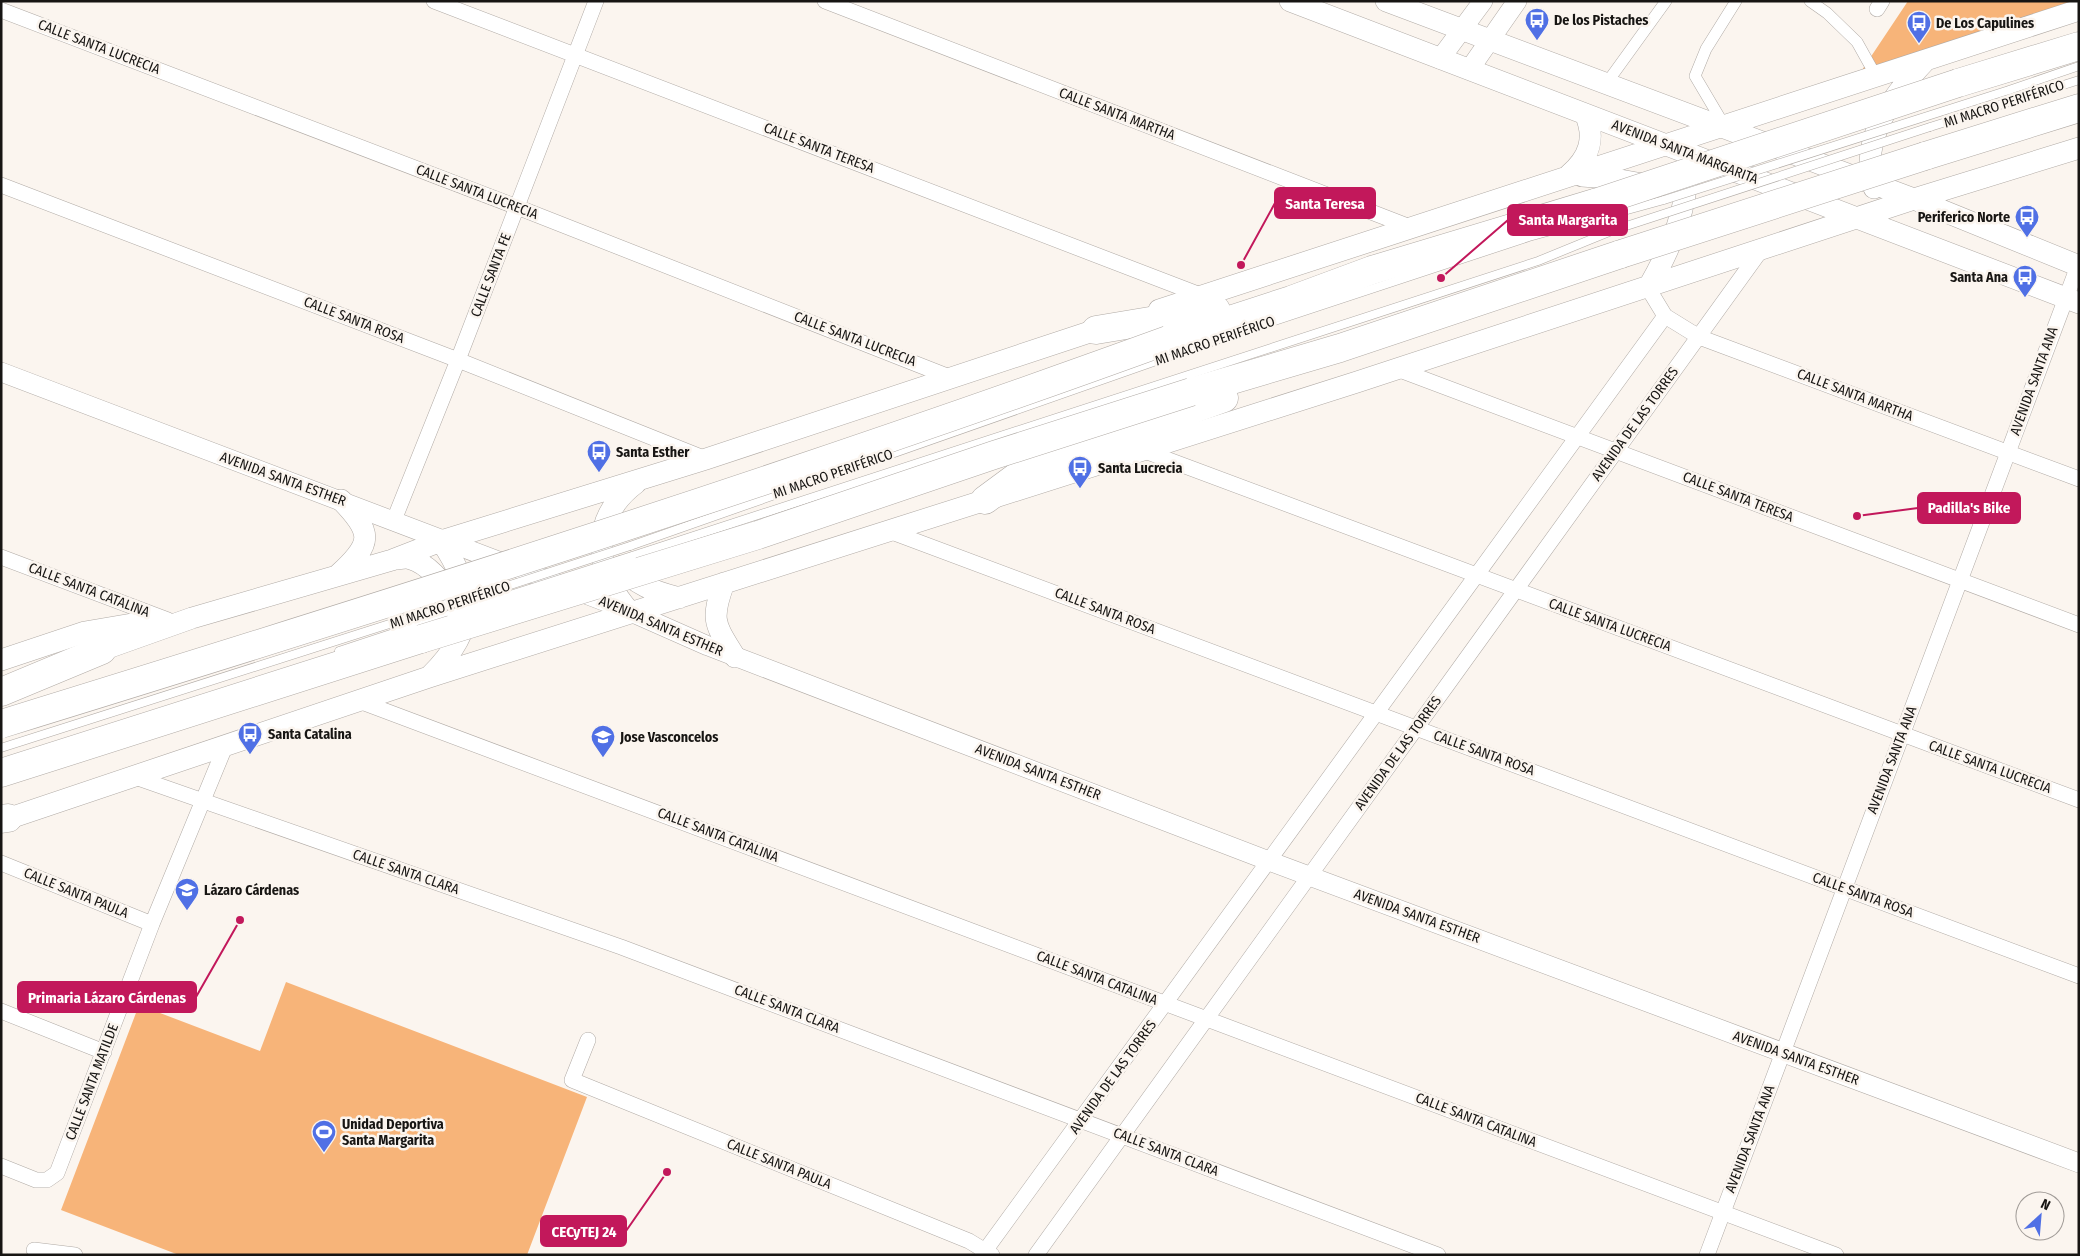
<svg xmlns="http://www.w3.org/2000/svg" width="2080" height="1256" viewBox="0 0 2080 1256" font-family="'Fira Sans Condensed',sans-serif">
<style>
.green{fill:#f7b479}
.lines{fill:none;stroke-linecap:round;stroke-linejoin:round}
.service-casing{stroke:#b0aaa5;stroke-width:9}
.pedestrian-casing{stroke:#b0aaa5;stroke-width:12}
.minor-casing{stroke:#b0aaa5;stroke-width:16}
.tertiary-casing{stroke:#b0aaa5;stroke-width:20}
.secondary-casing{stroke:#b0aaa5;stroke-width:22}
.motorway-casing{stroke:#b0aaa5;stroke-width:29}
.service{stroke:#fff;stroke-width:8}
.pedestrian{stroke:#fff;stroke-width:11}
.minor{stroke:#fff;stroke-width:15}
.tertiary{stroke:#fff;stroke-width:19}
.secondary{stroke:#fff;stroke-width:21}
.motorway{stroke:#fff;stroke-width:28}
.service-bridge-casing{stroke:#b0aaa5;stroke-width:9;stroke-linecap:butt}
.motorway-bridge-casing{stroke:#b0aaa5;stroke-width:29;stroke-linecap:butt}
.service-bridge{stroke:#fff;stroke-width:8}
.motorway-bridge{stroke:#fff;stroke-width:28}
.labels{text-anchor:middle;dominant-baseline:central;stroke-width:5;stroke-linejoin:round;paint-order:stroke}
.poi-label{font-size:14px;font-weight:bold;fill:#171513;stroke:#fbf5ef;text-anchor:start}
.street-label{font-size:14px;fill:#171513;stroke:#fbf5ef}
.leader{fill:none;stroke:#c2185b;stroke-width:2}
.callout-dot{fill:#c2185b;stroke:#fbf5ef;stroke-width:2}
.callout{fill:#c2185b;stroke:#c2185b;stroke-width:2}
.callout-label{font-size:15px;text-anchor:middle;font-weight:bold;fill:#fff}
</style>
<rect width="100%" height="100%" fill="#fbf5ef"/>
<!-- green -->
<path class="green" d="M1908,1H2079L1854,82Z
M286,982L587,1097L527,1255H179L61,1210L139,1005L260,1051Z"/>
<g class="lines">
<defs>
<path id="service" d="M2009,90L2079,66
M1930,127L2079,80
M630,546L1199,346L1529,237L1664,200
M632,556L1538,261L1614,230
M339,651L451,614
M1,748L452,604"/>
<path id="pedestrian" d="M1810,1L1827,13L1857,42L1876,76
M1606,84L1666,1
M1724,125L1695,76L1706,49L1736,1"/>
<path id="minor" d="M434,1L1203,296
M825,1L1410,227
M1877,9L1882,1
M1,10L517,207L952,378
M1,185L458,360L706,459
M1648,288L1665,316L1699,337L2079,479
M1397,369L2079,625
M1142,450L2079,800
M394,520L458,360L596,1
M889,531L2079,976
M1,557L168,620
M359,701L1836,1255
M132,776L621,947L1438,1255
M1,863L152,924
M1,1011L104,1052
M588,1040L572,1080L969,1241L992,1255
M1,1166L36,1180H47L57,1173L152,924L225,747
M34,1250L75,1255
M982,1255L1665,316
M1036,1255L1761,250
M1707,1255L2078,266"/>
<path id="tertiary" d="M1440,59L1483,1
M1469,70L1517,1
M1,372L622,608L708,646L1269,861L2079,1163"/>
<path id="secondary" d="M1290,1L2079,303
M1386,1L1914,199L2079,266
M1569,175C1589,158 1596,138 1585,114
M1582,176L1609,178L1648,185
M1874,188C1858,140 1893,95 1925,61
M1648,288C1671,248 1690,205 1687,159
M1159,310L2079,10
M395,559C400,559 406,557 411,559C428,564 441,581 451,595
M622,566C634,586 658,592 679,598
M339,574C373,543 373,533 341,500
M724,583C710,621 715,624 735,657
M631,613C594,573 588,519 636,483
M102,650L192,618L392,560L441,541L706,459L1111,325
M1,660L85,632L132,624H154
M431,675C477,629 477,594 441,541
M1,821L429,677L1357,382L1914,199L2079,148"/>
<path id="motorway" d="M1958,83L2079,46
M1925,156L2079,108
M1096,330L1216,310
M1168,340L1291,300L1372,270L1598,202
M1191,392L1340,348L1621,254
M985,500L1027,469L1224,398
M1,692L102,650
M1,773L421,639
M1,819L8,818"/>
</defs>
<!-- service casing -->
<use href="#service" class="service-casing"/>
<!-- pedestrian casing -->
<use href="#pedestrian" class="pedestrian-casing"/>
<!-- minor casing -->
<use href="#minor" class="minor-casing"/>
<!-- tertiary casing -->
<use href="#tertiary" class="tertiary-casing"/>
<!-- secondary casing -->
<use href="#secondary" class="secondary-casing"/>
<!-- motorway casing -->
<use href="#motorway" class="motorway-casing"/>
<!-- service -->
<use href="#service" class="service"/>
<!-- pedestrian -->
<use href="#pedestrian" class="pedestrian"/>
<!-- minor -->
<use href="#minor" class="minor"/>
<!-- tertiary -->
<use href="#tertiary" class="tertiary"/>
<!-- secondary -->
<use href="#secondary" class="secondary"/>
<!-- motorway -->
<use href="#motorway" class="motorway"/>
<defs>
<path id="service-bridge" d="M1664,200L2009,90
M1614,230L1930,127
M452,604L630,546
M451,614L632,556"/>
<path id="motorway-bridge" d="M1598,202L1958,83
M1621,254L1925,156
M421,639L758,535L994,455L1191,392
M1,724C393,603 783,480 1168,340"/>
</defs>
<!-- service-bridge casing -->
<use href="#service-bridge" class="service-bridge-casing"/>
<!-- motorway-bridge casing -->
<use href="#motorway-bridge" class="motorway-bridge-casing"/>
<!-- service-bridge -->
<use href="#service-bridge" class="service-bridge"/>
<!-- motorway-bridge -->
<use href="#motorway-bridge" class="motorway-bridge"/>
</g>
<!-- icons -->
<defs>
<symbol id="bus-pin" viewBox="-11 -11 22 30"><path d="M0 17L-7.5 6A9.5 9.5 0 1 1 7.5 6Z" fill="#5070e5" stroke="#fbf5ef"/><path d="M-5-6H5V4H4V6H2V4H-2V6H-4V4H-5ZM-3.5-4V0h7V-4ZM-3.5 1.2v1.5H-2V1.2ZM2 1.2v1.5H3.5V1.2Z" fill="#fff"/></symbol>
<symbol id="school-pin" viewBox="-11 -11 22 30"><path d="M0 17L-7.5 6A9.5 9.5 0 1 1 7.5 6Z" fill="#5070e5" stroke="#fbf5ef"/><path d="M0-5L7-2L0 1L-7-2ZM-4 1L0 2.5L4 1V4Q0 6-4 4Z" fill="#fff"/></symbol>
<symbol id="stadium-pin" viewBox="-11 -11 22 30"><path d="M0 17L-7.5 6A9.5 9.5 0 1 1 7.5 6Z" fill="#5070e5" stroke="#fbf5ef"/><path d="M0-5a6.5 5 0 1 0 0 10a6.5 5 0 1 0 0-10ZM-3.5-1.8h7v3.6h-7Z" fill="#fff"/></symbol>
</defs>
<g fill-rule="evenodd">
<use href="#bus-pin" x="1523" y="6" width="28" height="38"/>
<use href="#bus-pin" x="1905" y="9" width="28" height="38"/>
<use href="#bus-pin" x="2013" y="203" width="28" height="38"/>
<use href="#bus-pin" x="2011" y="263" width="28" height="38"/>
<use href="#bus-pin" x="585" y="438" width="28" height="38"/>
<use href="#bus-pin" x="1066" y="454" width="28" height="38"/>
<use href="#bus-pin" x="236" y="720" width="28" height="38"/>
<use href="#school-pin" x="589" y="723" width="28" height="38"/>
<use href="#school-pin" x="173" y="876" width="28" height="38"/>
<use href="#stadium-pin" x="310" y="1118" width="28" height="38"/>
</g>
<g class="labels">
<!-- poi labels -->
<g class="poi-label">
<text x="1554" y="20">De los Pistaches</text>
<text x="1936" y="23">De Los Capulines</text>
<text x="2010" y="217" text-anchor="end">Periferico Norte</text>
<text x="2008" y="277" text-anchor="end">Santa Ana</text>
<text x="616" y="452">Santa Esther</text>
<text x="1098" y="468">Santa Lucrecia</text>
<text x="268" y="734">Santa Catalina</text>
<text x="620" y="737">Jose Vasconcelos</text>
<text x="204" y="890">Lázaro Cárdenas</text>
<text x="342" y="1124">Unidad Deportiva<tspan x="342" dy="16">Santa Margarita</tspan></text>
</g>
<!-- street labels -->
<g class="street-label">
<text transform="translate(99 47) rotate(21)">CALLE SANTA LUCRECIA</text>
<text transform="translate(2004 104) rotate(-18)">MI MACRO PERIFÉRICO</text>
<text transform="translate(1117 114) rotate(21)">CALLE SANTA MARTHA</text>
<text transform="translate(819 148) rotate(21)">CALLE SANTA TERESA</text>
<text transform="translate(1685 152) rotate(21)">AVENIDA SANTA MARGARITA</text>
<text transform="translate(477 192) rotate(21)">CALLE SANTA LUCRECIA</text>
<text transform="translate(491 275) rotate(-69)">CALLE SANTA FE</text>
<text transform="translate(354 320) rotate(21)">CALLE SANTA ROSA</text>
<text transform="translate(855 339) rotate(21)">CALLE SANTA LUCRECIA</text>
<text transform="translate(1215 341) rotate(-19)">MI MACRO PERIFÉRICO</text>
<text transform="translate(2034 381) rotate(-70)">AVENIDA SANTA ANA</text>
<text transform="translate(1855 395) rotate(21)">CALLE SANTA MARTHA</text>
<text transform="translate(1635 424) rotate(-54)">AVENIDA DE LAS TORRES</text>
<text transform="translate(833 474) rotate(-19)">MI MACRO PERIFÉRICO</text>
<text transform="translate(283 479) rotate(20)">AVENIDA SANTA ESTHER</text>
<text transform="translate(1738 497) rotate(21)">CALLE SANTA TERESA</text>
<text transform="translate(89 590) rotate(21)">CALLE SANTA CATALINA</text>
<text transform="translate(450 605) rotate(-18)">MI MACRO PERIFÉRICO</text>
<text transform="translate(1105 611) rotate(21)">CALLE SANTA ROSA</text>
<text transform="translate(1610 625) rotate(20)">CALLE SANTA LUCRECIA</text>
<text transform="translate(661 626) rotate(23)">AVENIDA SANTA ESTHER</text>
<text transform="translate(1398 753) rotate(-54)">AVENIDA DE LAS TORRES</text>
<text transform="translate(1484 753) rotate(20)">CALLE SANTA ROSA</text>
<text transform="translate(1892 760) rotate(-69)">AVENIDA SANTA ANA</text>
<text transform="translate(1990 767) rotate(20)">CALLE SANTA LUCRECIA</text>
<text transform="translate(1038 772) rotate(21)">AVENIDA SANTA ESTHER</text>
<text transform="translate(718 835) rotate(21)">CALLE SANTA CATALINA</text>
<text transform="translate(406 872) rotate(19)">CALLE SANTA CLARA</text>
<text transform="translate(76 893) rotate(22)">CALLE SANTA PAULA</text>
<text transform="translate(1863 895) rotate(20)">CALLE SANTA ROSA</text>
<text transform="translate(1417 916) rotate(20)">AVENIDA SANTA ESTHER</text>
<text transform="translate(1097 978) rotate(21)">CALLE SANTA CATALINA</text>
<text transform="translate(787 1009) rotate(21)">CALLE SANTA CLARA</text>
<text transform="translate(1796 1058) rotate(20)">AVENIDA SANTA ESTHER</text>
<text transform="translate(1113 1077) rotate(-54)">AVENIDA DE LAS TORRES</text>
<text transform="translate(92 1082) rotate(-69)">CALLE SANTA MATILDE</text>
<text transform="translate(1476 1120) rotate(21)">CALLE SANTA CATALINA</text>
<text transform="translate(1750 1139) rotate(-69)">AVENIDA SANTA ANA</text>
<text transform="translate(1166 1152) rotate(21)">CALLE SANTA CLARA</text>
<text transform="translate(779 1164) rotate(22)">CALLE SANTA PAULA</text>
</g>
</g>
<!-- callouts -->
<path class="leader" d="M1241 265L1275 203M1441 278L1508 220M1857 516L1918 508M240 920L196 997M667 1172L626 1231"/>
<g class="callout-dot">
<circle cx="1241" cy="265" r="5"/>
<circle cx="1441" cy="278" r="5"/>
<circle cx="1857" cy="516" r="5"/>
<circle cx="240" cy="920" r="5"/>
<circle cx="667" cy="1172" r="5"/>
</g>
<g class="callout">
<rect x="1275" y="188" width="100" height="30" rx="5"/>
<rect x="1508" y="205" width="119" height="30" rx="5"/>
<rect x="1918" y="493" width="102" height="30" rx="5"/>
<rect x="18" y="982" width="178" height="30" rx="5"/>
<rect x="541" y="1216" width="85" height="30" rx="5"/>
</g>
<g class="callout-label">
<text x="1325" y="209">Santa Teresa</text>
<text x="1568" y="225">Santa Margarita</text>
<text x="1969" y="513">Padilla's Bike</text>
<text x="107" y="1003">Primaria Lázaro Cárdenas</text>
<text x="584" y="1237">CECyTEJ 24</text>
</g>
<!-- border -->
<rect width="2080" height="1256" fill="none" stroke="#171513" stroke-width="5"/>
<!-- north arrow -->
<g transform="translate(2040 1216) rotate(26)"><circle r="24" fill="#fbf5ef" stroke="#a09b97"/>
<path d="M0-4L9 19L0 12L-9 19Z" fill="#5070e5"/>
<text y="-8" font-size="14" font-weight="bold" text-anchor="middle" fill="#171513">N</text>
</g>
</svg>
